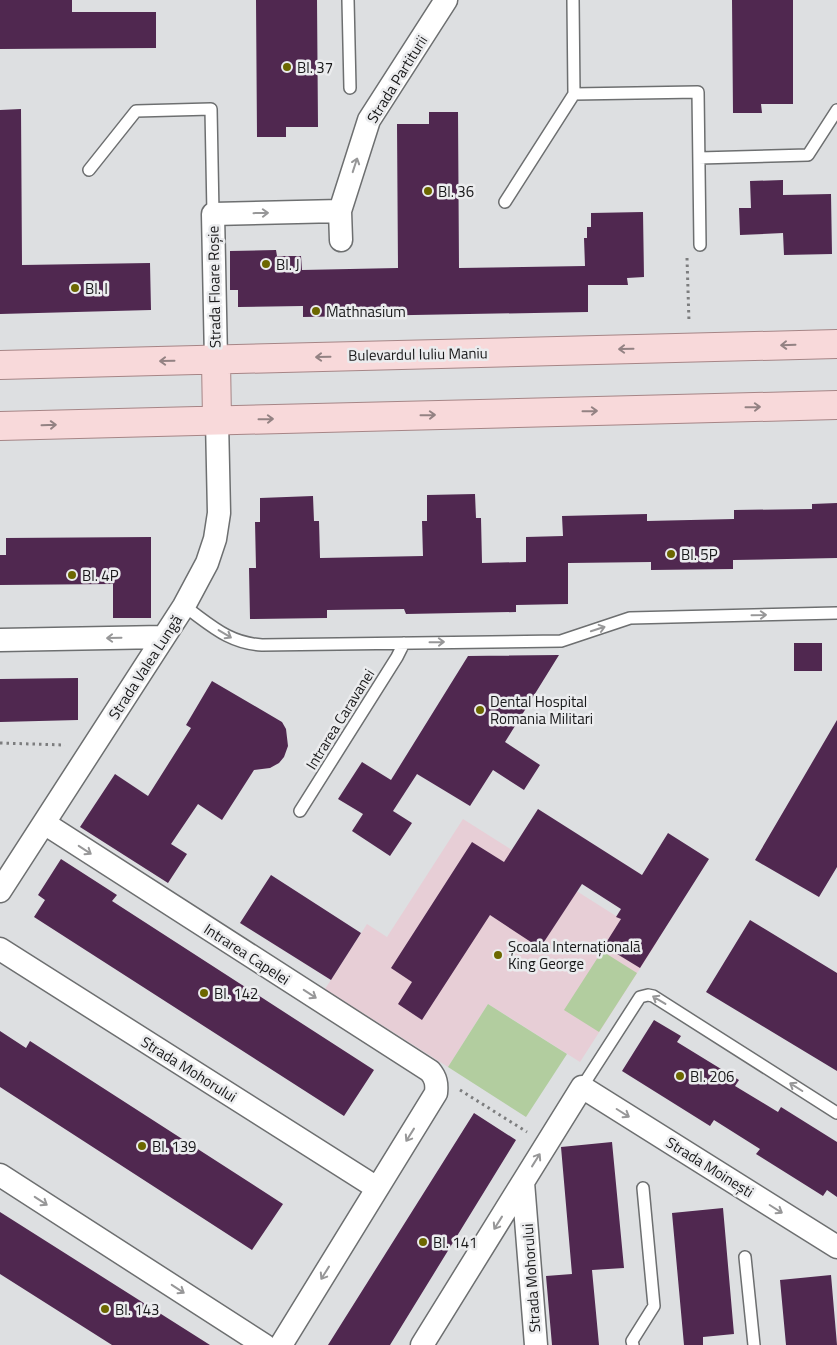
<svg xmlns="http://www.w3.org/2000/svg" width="837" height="1345" viewBox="0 0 837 1345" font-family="'Titillium Web',sans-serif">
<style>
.education{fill:#e7ced6}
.green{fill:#b2cd9f}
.building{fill:#502850}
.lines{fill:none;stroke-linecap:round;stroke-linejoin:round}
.lane-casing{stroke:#6d6f70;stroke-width:14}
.street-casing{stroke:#6d6f70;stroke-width:25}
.primary-casing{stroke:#a68586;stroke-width:30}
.path{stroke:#7c7d7e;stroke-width:3;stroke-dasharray:2.5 4;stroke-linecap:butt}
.lane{stroke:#fff;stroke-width:11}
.street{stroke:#fff;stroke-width:22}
.primary{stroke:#f8d9da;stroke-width:28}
.oneway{stroke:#979798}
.oneway2{stroke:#938283}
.poi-dot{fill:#6c6700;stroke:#ebecee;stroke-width:2}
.labels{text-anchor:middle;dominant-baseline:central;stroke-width:5;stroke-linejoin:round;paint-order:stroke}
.poi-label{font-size:15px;fill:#181819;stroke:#ebecee;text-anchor:start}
.street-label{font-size:15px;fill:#181819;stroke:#ebecee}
</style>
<rect width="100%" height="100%" fill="#dddfe1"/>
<!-- education -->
<path class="education" d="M463,819L657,942L580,1062L488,1004L448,1067L325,989L367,924L387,937Z"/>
<!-- green -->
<path class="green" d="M602,951L637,973L599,1032L564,1010Z
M488,1004L567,1054L526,1117L448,1067Z"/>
<!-- building -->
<path class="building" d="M0,0H72V12H156V48L0,49Z
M256,0H317L318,127H286V137H257Z
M732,0H793V104H761L762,113H733Z
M21,109L22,265L150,263L151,310L0,314V110Z
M429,112H458L459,268L585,266L584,238H587V227H591V213L643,212L644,277L627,278L628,285H588V312L303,317V306L238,307V290H230V251L276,250L277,256H301L302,270L398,268L397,124H429Z
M783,180V195L831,194L832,254L784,255L783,233L740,235L739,208H751L750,181Z
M475,494L476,518H481L482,563L526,562V537L563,536L562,516L647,514V521L734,519V510L812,509V504L837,503V558L733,560V569L651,570V562L568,563V604L516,605V612L406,614L404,609L327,610V618L250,619L249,568H256L255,522H260V498L313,496L314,521H319L320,558L423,556L422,521H427V495Z
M151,537V618H113V584L0,585V555H6V538Z
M794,643H822V671H794Z
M559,655L505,742L540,765L524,790L493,770L470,806L417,774L393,811L412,823L390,856L352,831L363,814L338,799L362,762L391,780L468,656Z
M78,678V720L0,722V679Z
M212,681L282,722L286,729L288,746L284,757L279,763L270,768L254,770L222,820L198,804L171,844L187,854L168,883L80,827L115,774L148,796L191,728L186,725Z
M837,720V867L819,897L755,860Z
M538,809L642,875L668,833L709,859L640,968L604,946L621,919L616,917L621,909L582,884L540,948L490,915L422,1020L398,1004L412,982L391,968L472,842L504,862Z
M61,859L117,895L112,901L374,1070L344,1116L34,917L45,900L38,895Z
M271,875L361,933L331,980L240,923Z
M750,920L837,973V1071L706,992Z
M654,1020L681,1036L677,1042L739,1080L735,1086L778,1112L781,1107L837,1142V1197L827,1190L823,1196L756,1154L760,1149L714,1120L710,1126L622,1071Z
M0,1031L26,1048L30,1041L283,1204L252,1250L0,1087Z
M474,1113L516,1140L390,1345H328Z
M612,1142L624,1268L592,1270L599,1345H552L546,1276L572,1274L561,1147Z
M723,1208L734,1334L703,1337V1345H684L672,1213Z
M0,1212L210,1345H112L0,1274Z
M831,1275L837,1345H786L780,1280Z"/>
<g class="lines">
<defs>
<path id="lane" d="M348,0L350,88
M573,0L574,94L698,92L700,245
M699,158L808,155L837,110
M89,170L136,111L211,109L213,214
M505,202L574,94
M184,606C211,625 228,643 262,645L561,641L630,618L837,613
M300,811L397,657L404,643
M582,1087L640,997L648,995L653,996L837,1113
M745,1257L754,1345
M633,1345L632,1341L654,1306L643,1188"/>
<path id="street" d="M341,240L340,211L369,120L446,0
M216,360L213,214L340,211
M0,640L163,637
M44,823L430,1071C436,1078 437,1084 436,1093L281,1345
M0,891L184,606L207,563L215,539L219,513L217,420
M0,949L377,1188
M0,1175L264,1345
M422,1345L523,1182
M536,1345L523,1182L582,1087L837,1247"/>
<path id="primary" d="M216,360L217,420
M0,365L837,344
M0,426L837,405"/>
</defs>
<!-- lane casing -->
<use href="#lane" class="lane-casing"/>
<!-- street casing -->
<use href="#street" class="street-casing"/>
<!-- primary casing -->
<use href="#primary" class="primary-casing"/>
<!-- path -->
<path class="path" d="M687,258L689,322
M0,743L65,745
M460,1090L527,1132"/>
<!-- lane -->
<use href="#lane" class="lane"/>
<!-- street -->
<use href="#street" class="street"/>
<!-- primary -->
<use href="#primary" class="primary"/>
</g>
<!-- one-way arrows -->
<defs><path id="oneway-shaft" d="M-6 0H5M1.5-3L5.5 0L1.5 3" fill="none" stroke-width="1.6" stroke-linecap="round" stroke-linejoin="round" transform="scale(1.25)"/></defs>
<g class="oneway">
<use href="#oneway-shaft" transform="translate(355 165) rotate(-72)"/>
<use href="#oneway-shaft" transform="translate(261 213) rotate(-1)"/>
<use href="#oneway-shaft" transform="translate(759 615) rotate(-1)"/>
<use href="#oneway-shaft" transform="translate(598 629) rotate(-18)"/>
<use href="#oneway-shaft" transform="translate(225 634) rotate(31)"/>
<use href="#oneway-shaft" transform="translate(114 638) rotate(179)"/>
<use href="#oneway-shaft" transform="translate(437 642) rotate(-1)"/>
<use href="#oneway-shaft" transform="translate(85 850) rotate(33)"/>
<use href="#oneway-shaft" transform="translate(310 994) rotate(33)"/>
<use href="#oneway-shaft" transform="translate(659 1000) rotate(-149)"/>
<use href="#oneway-shaft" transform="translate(796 1087) rotate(-148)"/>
<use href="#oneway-shaft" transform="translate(623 1113) rotate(32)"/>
<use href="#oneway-shaft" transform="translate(410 1135) rotate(122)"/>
<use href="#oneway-shaft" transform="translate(536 1160) rotate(-58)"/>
<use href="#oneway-shaft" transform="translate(41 1201) rotate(33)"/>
<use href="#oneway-shaft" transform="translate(776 1209) rotate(32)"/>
<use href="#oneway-shaft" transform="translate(498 1223) rotate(122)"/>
<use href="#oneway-shaft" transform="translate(325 1273) rotate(122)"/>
<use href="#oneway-shaft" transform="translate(178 1289) rotate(33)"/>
</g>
<g class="oneway2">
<use href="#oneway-shaft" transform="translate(788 345) rotate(178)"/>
<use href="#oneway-shaft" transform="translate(626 349) rotate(179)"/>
<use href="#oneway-shaft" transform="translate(323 357) rotate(179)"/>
<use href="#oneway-shaft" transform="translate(167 361) rotate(179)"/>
<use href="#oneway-shaft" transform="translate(753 407) rotate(-1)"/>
<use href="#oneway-shaft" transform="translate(590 411) rotate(-1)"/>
<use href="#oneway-shaft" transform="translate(428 415) rotate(-1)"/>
<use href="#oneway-shaft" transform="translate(266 419) rotate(-1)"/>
<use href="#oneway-shaft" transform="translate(49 425) rotate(-2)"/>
</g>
<!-- markers -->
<g class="poi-dot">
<circle cx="287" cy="67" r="5"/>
<circle cx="428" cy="191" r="5"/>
<circle cx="266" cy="264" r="5"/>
<circle cx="75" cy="288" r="5"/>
<circle cx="316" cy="311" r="5"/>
<circle cx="671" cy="554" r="5"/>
<circle cx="72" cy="575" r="5"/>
<circle cx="480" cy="710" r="5"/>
<circle cx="498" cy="955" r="5"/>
<circle cx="204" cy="993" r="5"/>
<circle cx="680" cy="1076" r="5"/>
<circle cx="142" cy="1146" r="5"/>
<circle cx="423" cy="1242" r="5"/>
<circle cx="105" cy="1309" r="5"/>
</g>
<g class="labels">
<!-- poi labels -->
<g class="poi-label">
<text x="297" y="67">Bl. 37</text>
<text x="438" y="191">Bl. 36</text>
<text x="276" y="264">Bl. J</text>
<text x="85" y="288">Bl. I</text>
<text x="326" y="311">Mathnasium</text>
<text x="681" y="554">Bl. 5P</text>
<text x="82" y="575">Bl. 4P</text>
<text x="490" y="701">Dental Hospital<tspan x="490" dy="17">Romania Militari</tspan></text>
<text x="508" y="946">Școala Internațională<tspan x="508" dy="17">King George</tspan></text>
<text x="214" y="993">Bl. 142</text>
<text x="690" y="1076">Bl. 206</text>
<text x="152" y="1146">Bl. 139</text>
<text x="433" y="1242">Bl. 141</text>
<text x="115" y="1309">Bl. 143</text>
</g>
<!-- street labels -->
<g class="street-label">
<text transform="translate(397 79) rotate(-58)">Strada Partiturii</text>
<text transform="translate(214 287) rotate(-91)">Strada Floare Roșie</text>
<text transform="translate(418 354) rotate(-1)">Bulevardul Iuliu Maniu</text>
<text transform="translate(145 667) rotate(-57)">Strada Valea Lungă</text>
<text transform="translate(340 719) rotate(-58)">Intrarea Caravanei</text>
<text transform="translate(247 954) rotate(33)">Intrarea Capelei</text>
<text transform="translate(189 1069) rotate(32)">Strada Mohorului</text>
<text transform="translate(710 1167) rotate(32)">Strada Moinești</text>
<text transform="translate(531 1278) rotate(-94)">Strada Mohorului</text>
</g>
</g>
</svg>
